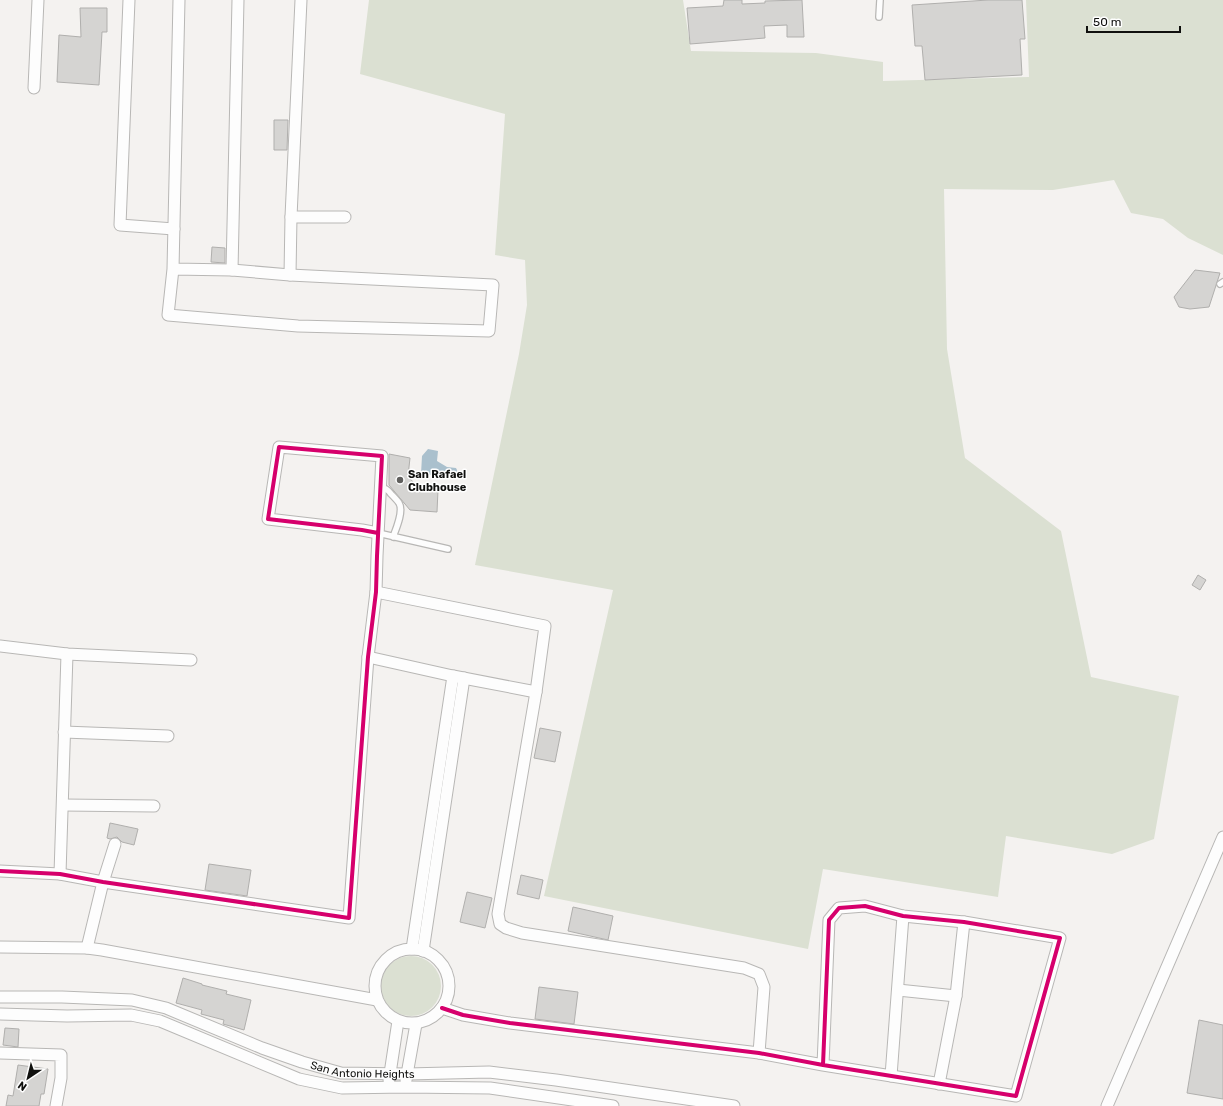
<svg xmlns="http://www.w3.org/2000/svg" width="1223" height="1106" viewBox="0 0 1223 1106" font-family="Rubik,sans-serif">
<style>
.green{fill:#dbe0d2}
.water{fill:#aac0cd}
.building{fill:#d5d4d2;stroke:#b0afad}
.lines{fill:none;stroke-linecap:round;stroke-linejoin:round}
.lane-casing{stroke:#b8b7b5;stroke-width:8}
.street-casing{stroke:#b8b7b5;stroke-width:13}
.lane{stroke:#fdfdfd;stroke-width:5.5}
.street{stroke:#fdfdfd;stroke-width:11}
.cycleway-casing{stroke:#fff;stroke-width:6}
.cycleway{stroke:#d6006c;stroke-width:4}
.poi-dot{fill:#605f5d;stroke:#fff;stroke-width:1.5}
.labels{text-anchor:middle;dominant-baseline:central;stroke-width:3;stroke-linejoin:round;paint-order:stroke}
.poi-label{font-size:11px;font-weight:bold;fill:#10100e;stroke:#fff;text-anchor:start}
.street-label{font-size:11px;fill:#10100e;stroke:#fff}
</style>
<rect width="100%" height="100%" fill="#f4f2f0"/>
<!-- green -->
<path class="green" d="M369,0H683L691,51L816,53L883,62V81L1029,77L1026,0H1223V255L1188,238L1163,219L1131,213L1114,180L1053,190L944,189L947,349L965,458L1061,531L1091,677L1179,696L1154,839L1112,854L1006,836L998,897L823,869L808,949L544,896L613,590L475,565L519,354L527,305L525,260L495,255L505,114L360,74Z
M381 986a30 30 0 1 1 60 0a30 30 0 1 1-60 0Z"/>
<!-- water -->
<path class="water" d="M428,449L438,451L437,461L447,467L456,468L457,470V474L455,477L421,474L422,456Z"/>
<!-- building -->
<path class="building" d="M724,0H742V4L765,3V1L802,0L804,37H787V25L764,26L765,38L690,44L687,8L723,6Z
M988,0H1022L1025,39H1020L1022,75L925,80L922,46H915L912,5Z
M80,8H107V32H102L99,85L57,82L59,35L81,37Z
M274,120H288L287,150H274Z
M212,247L225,248V263L211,262Z
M1195,270L1220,273L1209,307L1190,309L1179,307L1174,297Z
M389,454L410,458L408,476L418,488L438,490L437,512L410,510L389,485Z
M1198,575L1206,580L1200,590L1192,585Z
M540,728L561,732L555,762L534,758Z
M110,823L138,829L134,845L122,842L117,837L110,839L107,838Z
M209,864L251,870L247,896L205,890Z
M521,875L543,880L539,899L517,894Z
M467,892L492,898L485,928L460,922Z
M573,907L613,916L608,940L568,931Z
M183,978L202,984V985L227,991L226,994L251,1000L244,1030L223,1024L224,1020L201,1014L202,1010L176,1003Z
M539,987L578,992L574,1024L535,1019Z
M1199,1020L1223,1025V1099L1187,1093Z
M5,1028L19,1029L18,1047L3,1045Z
M18,1065L48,1069L44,1094H41L39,1106H6L8,1095L13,1096Z"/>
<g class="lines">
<defs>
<path id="lane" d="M879,17L880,0
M1220,284L1223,282
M380,488C385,487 388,490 391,494C394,497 397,500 399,503C404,511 396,529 393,537
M378,533L448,549"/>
<g id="street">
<path d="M129,0L120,225L174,229"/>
<path d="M34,88L38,0"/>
<path d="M291,217H345"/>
<path d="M173,269L232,270L290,275L493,285L489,331L298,326L168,315L173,269L179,0"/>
<path d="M232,270L238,0"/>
<path d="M290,275L291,217L301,0"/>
<path d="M376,592L545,626L536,692L498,914L500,924L506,928L522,933L744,968L759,974L764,987L759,1053"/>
<path d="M0,646L67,654L191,660"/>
<path d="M368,657L453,676L536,692"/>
<path d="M64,732L168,736"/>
<path d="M63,805L154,806"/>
<path d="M0,871L60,874L103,882L349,918L368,657L376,592L377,556L382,456L279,447L268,519L362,530L378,533"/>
<path d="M60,874L67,654"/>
<path d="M0,947L87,948L102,950L377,1000"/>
<path d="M87,948L103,882L115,844"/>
<circle cx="412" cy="986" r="37"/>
<path d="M412,949L453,676"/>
<path d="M423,951L464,678"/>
<path d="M898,990L956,996"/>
<path id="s1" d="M0,997H62L132,1000L166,1008L262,1048L302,1062L341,1073L407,1074L489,1072L556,1080L734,1106"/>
<path d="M442,1008L463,1015L510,1023L759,1053L823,1065L1016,1096L1060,938L964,922L903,916L865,906L839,908L829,920L823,1065"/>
<path d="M0,1014L67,1016L131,1015L160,1021L299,1079L342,1088L405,1087L490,1088L613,1106"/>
<path d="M0,1053L61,1055V1078L56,1106"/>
<path d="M891,1076L903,916"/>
<path d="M389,1080L398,1021"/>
<path d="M406,1080L416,1024"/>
<path d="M939,1084L956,996L964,922"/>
<path d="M1107,1106L1223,837"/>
</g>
</defs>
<!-- lane casing -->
<use href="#lane" class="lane-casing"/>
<!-- street casing -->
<use href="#street" class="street-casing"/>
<!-- lane -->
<use href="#lane" class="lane"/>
<!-- street -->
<use href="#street" class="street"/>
<defs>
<path id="cycleway" d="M0,871L60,874L103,882L349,918L368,657L376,592L377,556L382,456L279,447L268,519L362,530L378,533
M442,1008L463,1015L510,1023L759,1053L823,1065L1016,1096L1060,938L964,922L903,916L865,906L839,908L829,920L823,1065"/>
</defs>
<!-- cycleway casing -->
<use href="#cycleway" class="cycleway-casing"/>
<!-- cycleway -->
<use href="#cycleway" class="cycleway"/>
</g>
<!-- markers -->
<circle class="poi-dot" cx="400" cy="480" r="4"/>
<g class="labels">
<!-- poi labels -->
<g class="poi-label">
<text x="408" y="474">San Rafael<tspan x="408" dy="13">Clubhouse</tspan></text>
</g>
<!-- street labels -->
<g class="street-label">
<text stroke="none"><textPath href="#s1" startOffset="375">San Antonio Heights</textPath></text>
</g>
</g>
<!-- north arrow -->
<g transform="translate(28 1078) rotate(215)" stroke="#ffffff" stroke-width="3" paint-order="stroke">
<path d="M0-3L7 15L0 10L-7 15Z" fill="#10100e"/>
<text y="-6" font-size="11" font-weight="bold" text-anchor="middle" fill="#10100e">N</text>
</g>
<!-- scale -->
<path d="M1087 26v6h93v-6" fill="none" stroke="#10100e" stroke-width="2"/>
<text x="1093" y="26" font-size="12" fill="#10100e" stroke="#ffffff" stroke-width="3" paint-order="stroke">50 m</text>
</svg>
